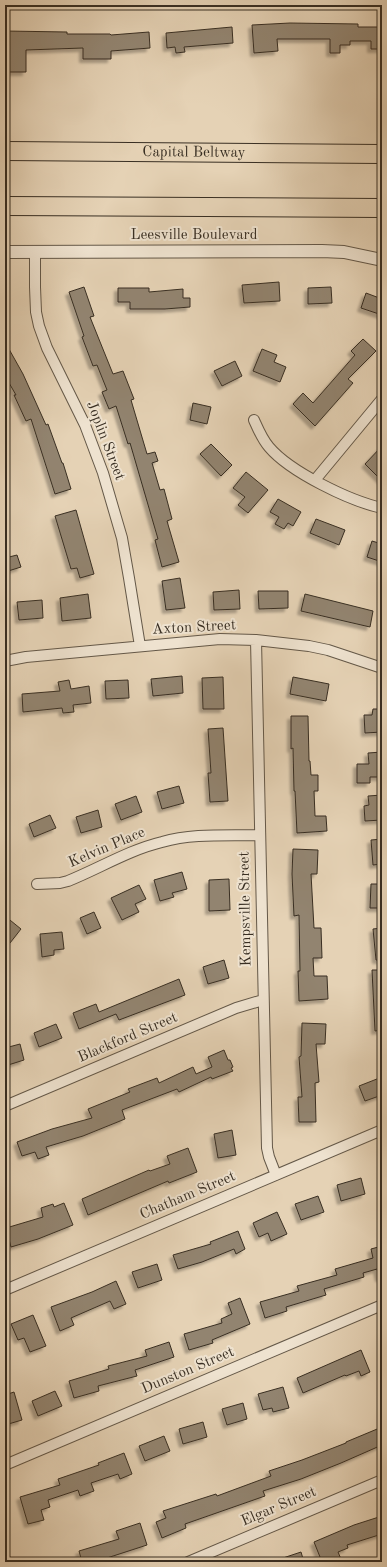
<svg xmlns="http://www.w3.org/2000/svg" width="387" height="1567" viewBox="0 0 387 1567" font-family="'Old Standard TT',serif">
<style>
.building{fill:#92846f;stroke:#392f23;filter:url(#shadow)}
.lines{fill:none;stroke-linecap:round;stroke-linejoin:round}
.minor-casing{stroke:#645848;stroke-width:12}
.tertiary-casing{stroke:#645848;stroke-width:14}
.motorway-casing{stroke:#392f23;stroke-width:20}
.minor{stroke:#eee2cf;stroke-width:10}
.tertiary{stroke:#eee2cf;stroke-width:12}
.motorway{stroke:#e5d2b5;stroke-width:18}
.labels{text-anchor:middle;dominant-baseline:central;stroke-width:4;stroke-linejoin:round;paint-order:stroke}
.street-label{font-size:15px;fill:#392f23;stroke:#eee2cf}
</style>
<defs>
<filter id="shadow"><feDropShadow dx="-3.5" dy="3.5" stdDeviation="1" flood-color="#0004"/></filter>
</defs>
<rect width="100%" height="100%" fill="#e5d2b5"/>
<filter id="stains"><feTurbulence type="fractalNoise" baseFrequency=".005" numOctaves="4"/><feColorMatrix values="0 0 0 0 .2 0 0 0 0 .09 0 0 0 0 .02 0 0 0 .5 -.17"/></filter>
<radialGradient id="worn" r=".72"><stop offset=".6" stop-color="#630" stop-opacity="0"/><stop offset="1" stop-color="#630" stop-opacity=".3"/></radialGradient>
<!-- building -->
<path class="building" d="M290,23L358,24V27H382V49H371V41H350V45H340V53H330V39H277L278,51L254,53L252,25Z
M232,27L233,43L184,47L185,52L176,53L175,47L167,48L166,33Z
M5,31L67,32V34H110L111,35L149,32L150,48L111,51V59H83V48L26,50V72H5Z
M279,282L280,301L244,303L242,285Z
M84,287L94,316L90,317L113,374L123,371L134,399L131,400L147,454L155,452L158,461L152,463L160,490L164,489L172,519L167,521L179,562L162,567L155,540L158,539L130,443L128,444L116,406L109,409L102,392L107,390L97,365L93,366L82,337L84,336L69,292Z
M331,287L332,303L308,304V288Z
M118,288H149V292L183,289V298H190V307L165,309H130V302H118Z
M366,293L382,299V315L361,308Z
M363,339L376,351L348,379L353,383L315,426L293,404L303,393L313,403L355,355L351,351Z
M5,342L23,374L46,425L48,424L62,463H63L71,489L55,494L31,419L26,421L14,395H16L5,376Z
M262,349L277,355L274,362L286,367L280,382L253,371Z
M235,361L242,376L222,386L214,371Z
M193,403L211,407L207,424L190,420Z
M211,444L232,465L221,476L200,454Z
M382,446V481L365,464Z
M246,472L268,490L248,513L238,505L245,497L233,488Z
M278,499L301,512L293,526L288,523L284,529L275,524L279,517L270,512Z
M76,510L94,574L80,578L77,568L71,569L55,516Z
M316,519L345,530L339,545L310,533Z
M372,541L382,544V562L367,557Z
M17,555L21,567L5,572V558Z
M180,578L185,608L166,610L162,581Z
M239,590L240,609L214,610L213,592Z
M258,591H288V608L259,609Z
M88,594L91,618L62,621L60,598Z
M305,594L373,611L370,627L301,611Z
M42,600L43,618L19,620L17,602Z
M182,676L183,693L153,696L151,679Z
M223,677L224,709H203L202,678Z
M293,677L329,684L326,701L290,694Z
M69,680L71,689L89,686L91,703L73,705L74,712L63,713L62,708L23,712L22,694L60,691L58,682Z
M128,680L129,698L106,699L105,681Z
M373,709H381L382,732L365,733L364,715H372Z
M291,716H308L309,761H310L311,775H318V791H314L315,816H326L327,831L297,833L295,791H294L293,748L291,749Z
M223,728L228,801L210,802L208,773H211L208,729Z
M382,752V777H370V783H357V764H369L368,753Z
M179,786L184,803L162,809L157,792Z
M382,795V820L365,821L364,806L369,805L368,796Z
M136,796L142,812L121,820L115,804Z
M98,810L102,827L81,833L76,817Z
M50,815L56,828L34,837L29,824Z
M382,839V864L373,865L371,840Z
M293,849L318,850L317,874H311L314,928H321L322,958H313L314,976H327L328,999L299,1001L298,971H300L299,915L294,916L292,874Z
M182,872L187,889L172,893L174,897L160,901L154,880Z
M229,879L230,910L209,911V880Z
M371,884H382V908H370Z
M139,885L146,899L135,904L139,912L122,920L111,898Z
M94,912L101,928L87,934L80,918Z
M5,916L21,929L10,943L5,938Z
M382,928V960H376L373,929Z
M62,932L64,949L54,950V955L42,957L40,934Z
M224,960L229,978L208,984L203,967Z
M372,970H382V1030L375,1031Z
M179,979L185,995L119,1020L116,1014L79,1029L73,1013L96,1004L99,1012Z
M302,1023L326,1024L325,1044H316L319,1082L315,1083L316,1122H299L298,1097H302L299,1057L301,1056Z
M56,1024L62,1038L39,1047L34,1033Z
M20,1044L24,1060L5,1066V1048Z
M224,1050L228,1060H230L233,1067L231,1068L233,1071L212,1079L211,1077L179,1092L177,1089L122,1110L125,1119L83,1136L46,1147L49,1155L38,1159L35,1152L22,1156L17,1142L52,1129L92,1118L88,1109L130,1092L128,1089L157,1078L159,1083L193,1067L196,1074L212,1067L208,1057Z
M382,1077V1095L365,1101L359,1086Z
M232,1130L236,1155L218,1158L214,1134Z
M188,1148L197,1172L169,1183L168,1181L88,1215L82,1199L149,1170L150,1171L170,1164L167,1156Z
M361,1178L365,1194L341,1201L337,1185Z
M318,1196L324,1212L301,1220L295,1204Z
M64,1203L73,1225L38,1239L11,1247L6,1228L43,1217L41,1208L53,1204L54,1207Z
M277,1212L287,1234L271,1241L268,1233L259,1237L253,1223Z
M238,1231L245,1249L236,1254L234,1249L202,1262L178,1269L173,1255L211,1244L210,1242Z
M382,1246V1278H379L377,1269L363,1273L364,1277L324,1289L326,1295L286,1307L287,1311L265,1318L260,1302L299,1291L297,1286L337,1275L335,1269L373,1258L371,1249Z
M157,1264L162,1280L138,1288L132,1272Z
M116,1281L126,1304L114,1309L110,1301L71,1318L74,1325L60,1331L51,1307L92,1292Z
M240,1298L250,1324L212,1340L213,1343L189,1350L184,1334L222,1323L221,1319L232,1314L228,1303Z
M33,1315L46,1346L30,1352L24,1338L18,1340L11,1324Z
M169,1342L174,1357L135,1370L137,1376L98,1386L99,1391L74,1398L69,1381L109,1369L108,1366L147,1356L145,1350Z
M361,1350L370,1372L361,1376L359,1371L346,1376L345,1375L303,1393L297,1378Z
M283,1387L289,1408L273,1412L272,1408L263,1410L258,1394Z
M55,1391L62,1406L38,1416L32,1401Z
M14,1392L22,1420L5,1425V1395Z
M243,1403L247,1419L227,1425L222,1409Z
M203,1422L207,1437L183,1444L179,1429Z
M382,1427V1445L341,1463L301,1479L263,1491L265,1496L185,1524L186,1528L162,1538L156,1522L166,1518L163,1511L216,1494L217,1496L271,1476L269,1471L302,1460L346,1443V1442Z
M164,1436L170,1451L145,1461L139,1446Z
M124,1453L132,1474L120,1479L118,1474L91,1483L94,1491L80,1496L78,1490L48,1500L50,1507L41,1510L44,1520L28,1524L20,1497L60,1485L58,1479L99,1465L98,1463Z
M382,1516V1534L347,1545L348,1548L338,1552L341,1559L334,1562H322L314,1542L354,1525Z
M140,1523L147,1545L107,1558L108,1560L103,1562H82L79,1551L119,1539L116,1531Z
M301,1552L304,1562H278L277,1560Z"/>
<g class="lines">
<defs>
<path id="minor" d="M35,252V287L36,312L39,326L47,348L85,425L103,473L122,538L129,578L140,646
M254,420C258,429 262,439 269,447C290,472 350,501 382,508
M315,480L382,399
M256,640L267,1148L269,1157L276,1175
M5,661L26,657L220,639L256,640L309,646L328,650L382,668
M37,884L60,883L68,881C100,868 129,850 162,842C194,833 227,836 260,835
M5,1106L236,1008L263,1000
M5,1290L382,1130
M5,1465L382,1305
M5,1559L6,1562
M188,1562L382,1480"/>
<path id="tertiary" d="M5,252L322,251L344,252L382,260"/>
<g id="motorway">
<path id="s1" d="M5,151L382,154"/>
<path d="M5,206L382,208"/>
</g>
</defs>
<!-- minor casing -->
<use href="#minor" class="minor-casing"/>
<!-- tertiary casing -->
<use href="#tertiary" class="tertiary-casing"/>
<!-- motorway casing -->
<use href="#motorway" class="motorway-casing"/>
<!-- minor -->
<use href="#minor" class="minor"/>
<!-- tertiary -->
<use href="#tertiary" class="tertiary"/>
<!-- motorway -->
<use href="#motorway" class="motorway"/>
</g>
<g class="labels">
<!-- street labels -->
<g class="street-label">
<text stroke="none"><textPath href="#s1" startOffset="189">Capital Beltway</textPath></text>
<text x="194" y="235">Leesville Boulevard</text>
<text transform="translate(105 441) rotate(69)">Joplin Street</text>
<text transform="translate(194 628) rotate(-3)">Axton Street</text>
<text transform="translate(107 848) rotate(-23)">Kelvin Place</text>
<text transform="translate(246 909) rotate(-91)">Kempsville Street</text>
<text transform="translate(128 1038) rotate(-23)">Blackford Street</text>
<text transform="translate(188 1196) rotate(-23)">Chatham Street</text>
<text transform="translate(188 1371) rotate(-23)">Dunston Street</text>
<text transform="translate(279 1507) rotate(-23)">Elgar Street</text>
</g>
</g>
<!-- margin -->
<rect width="387" height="1567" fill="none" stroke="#e5d2b5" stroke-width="20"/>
<rect x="6" y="6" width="375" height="1555" fill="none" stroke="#392f23" stroke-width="2"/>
<rect x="10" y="10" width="367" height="1547" fill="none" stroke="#392f23"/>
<rect width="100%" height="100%" filter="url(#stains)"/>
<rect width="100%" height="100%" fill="url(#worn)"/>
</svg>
